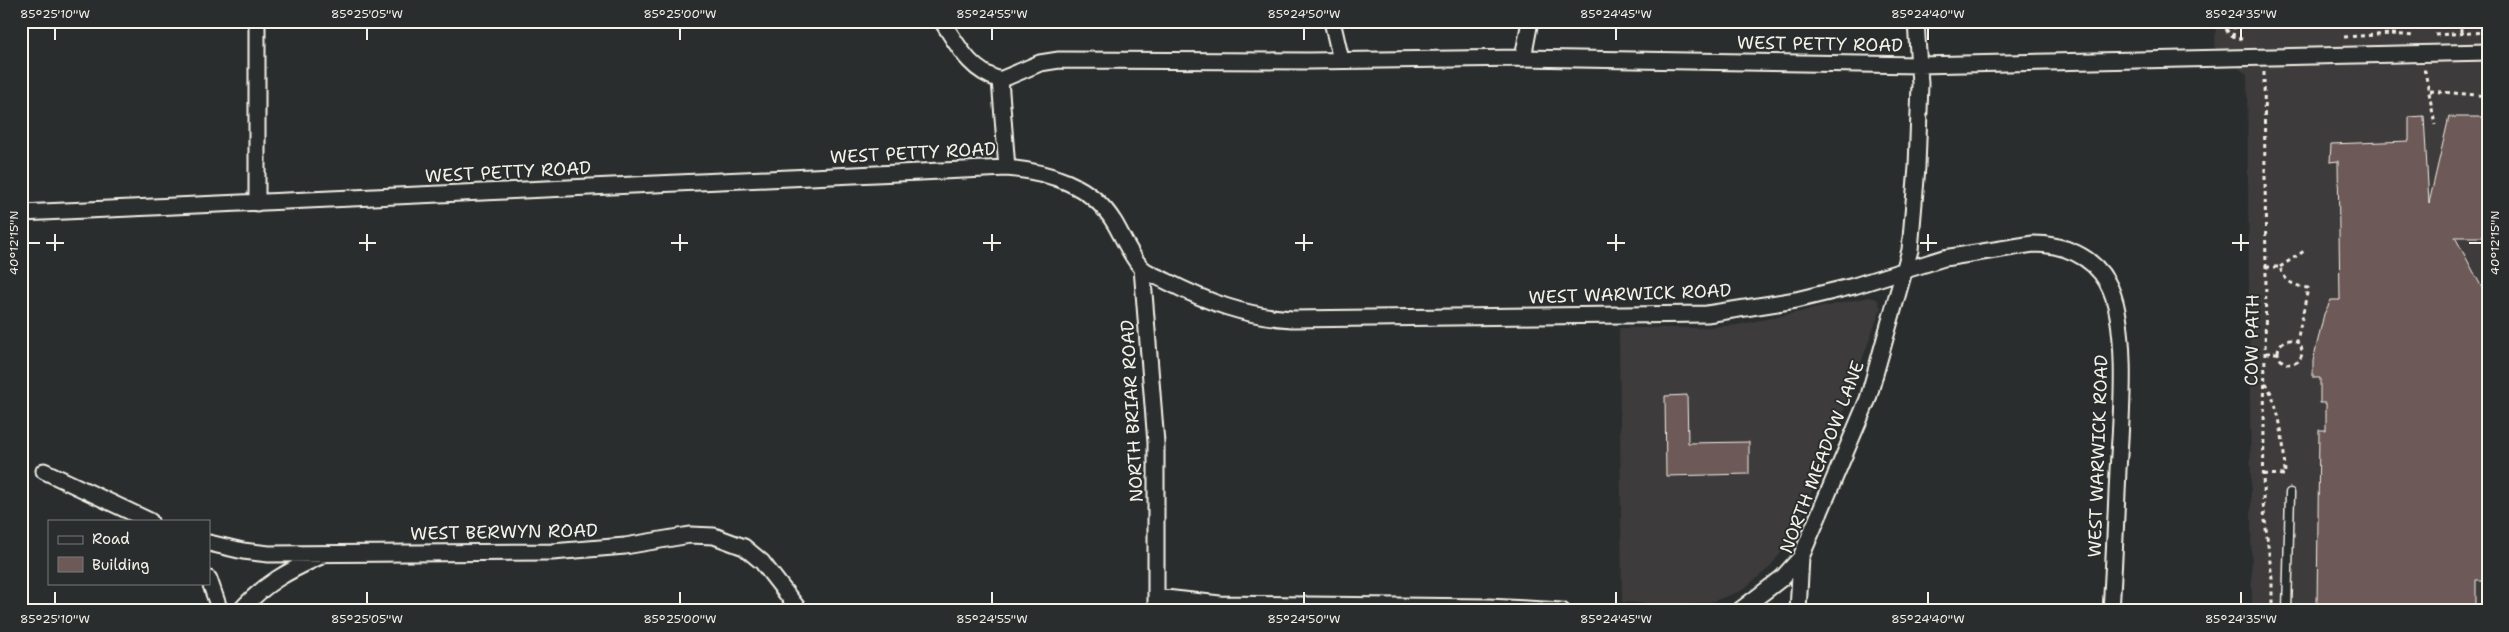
<svg xmlns="http://www.w3.org/2000/svg" width="2509" height="632" viewBox="0 0 2509 632" font-family="'Shantell Sans',sans-serif">
<style>
.built{fill:#3e3a3b}
.building{fill:#6d5a58;stroke:#f4f1e8}
.lines{fill:none;stroke-linecap:round;stroke-linejoin:round}
.lane-casing{stroke:#f4f1e8;stroke-width:11}
.street-casing{stroke:#f4f1e8;stroke-width:19}
.path{stroke:#f4f1e8;stroke-width:3;stroke-dasharray:4 4;stroke-linecap:butt}
.lane{stroke:#2a2d2e;stroke-width:8}
.street{stroke:#2a2d2e;stroke-width:15}
.ticks{fill:none;stroke:#f4f1e8;stroke-width:2}
.labels{text-anchor:middle;dominant-baseline:central;stroke-width:4;stroke-linejoin:round;paint-order:stroke}
.street-label{font-size:18px;fill:#f4f1e8;stroke:#2a2d2e}
.neatline{fill:none;stroke:#f4f1e8;stroke-width:2}
.ticks-label{font-size:12px;text-anchor:middle;fill:#f4f1e8}
</style>
<rect width="100%" height="100%" fill="#2a2d2e"/>
<filter id="ink" filterUnits="userSpaceOnUse"><feTurbulence type="fractalNoise" baseFrequency=".02" numOctaves="2"/><feDisplacementMap in="SourceGraphic" scale="10" xChannelSelector="R" yChannelSelector="G"/><feConvolveMatrix kernelMatrix="1 2 1 2 8 2 1 2 1" color-interpolation-filters="sRGB"/></filter>
<g filter="url(#ink)">
<!-- built -->
<path class="built" d="M2216,21H2488V611H2252L2247,75L2215,48Z
M1870,297L1877,299L1881,308L1836,432L1794,536L1769,568L1741,591L1711,602L1682,606L1622,602L1619,328H1694L1737,325Z"/>
<!-- building -->
<path class="building" d="M2424,116L2429,203L2449,117H2488V237H2455L2488,299V376H2486L2488,580H2476V605L2390,607L2317,606L2319,430H2326V403H2320V378H2313V361L2324,314L2331,300H2340L2338,161L2330,162L2331,144L2409,141V117Z
M1687,395L1688,443L1749,442V474L1666,476L1665,396Z"/>
<g class="lines">
<defs>
<path id="lane" d="M2287,611L2290,493"/>
<path id="street" d="M257,21V203
M942,21C959,47 969,70 1000,80
M1332,21L1341,60
M1523,58L1530,21
M1000,80L1040,63L1059,60L1309,61L1523,58L1919,65L2488,52
M1000,80L1007,168
M21,213L1007,168C1048,172 1091,184 1114,222C1122,235 1132,259 1142,268C1148,274 1159,277 1166,281C1207,302 1245,316 1292,319L1707,314L1796,300L1854,286L1944,258L2033,244C2062,244 2092,255 2107,282C2130,320 2121,424 2118,470C2116,517 2114,564 2111,611
M1142,268L1156,443V611
M44,471L150,521
M209,543L243,551L269,554L552,552L625,546L690,535L714,536L744,547L762,562L800,611
M209,579L220,611
M1156,597L1220,604L1488,607L1562,611
M240,611C265,583 288,571 321,556
M1739,611L1782,578L1801,557
M1798,611L1801,557L1868,399L1910,250L1917,167L1920,84L1916,21"/>
</defs>
<!-- lane casing -->
<use href="#lane" class="lane-casing"/>
<!-- street casing -->
<use href="#street" class="street-casing"/>
<!-- path -->
<path class="path" d="M2224,21C2226,35 2233,37 2245,40
M2384,21L2392,34
M2461,32V21
M2435,35L2488,32
M2233,37L2235,21
M2344,37L2392,34L2414,36
M2423,71H2425L2435,125
M2264,72L2266,276L2263,503L2272,579V611
M2430,91L2488,96
M2266,267H2280C2284,281 2293,286 2308,288L2297,342
M2280,267L2304,251
M2278 352a12 12 0 1 1 24 0a12 12 0 1 1-24 0Z
M2266,353H2278
M2264,474L2285,475C2284,443 2281,411 2266,383"/>
<!-- lane -->
<use href="#lane" class="lane"/>
<!-- street -->
<use href="#street" class="street"/>
</g>
</g>
<!-- ticks -->
<path class="ticks" d="M55,28V40M367,28V40M680,28V40M992,28V40M1304,28V40M1616,28V40M1928,28V40M2241,28V40M55,234V251M367,234V251M680,234V251M992,234V251M1304,234V251M1616,234V251M1928,234V251M2241,234V251M28,243H40M46,243H64M359,243H376M671,243H688M983,243H1001M1295,243H1313M1607,243H1625M1920,243H1937M2232,243H2249M2469,243H2482M55,592V604M367,592V604M680,592V604M992,592V604M1304,592V604M1616,592V604M1928,592V604M2241,592V604"/>
<g class="labels">
<!-- street labels -->
<g class="street-label">
<text transform="translate(1820 44) rotate(1)">WEST PETTY ROAD</text>
<text transform="translate(913 153) rotate(-3)">WEST PETTY ROAD</text>
<text transform="translate(508 172) rotate(-3)">WEST PETTY ROAD</text>
<text transform="translate(1630 294) rotate(-2)">WEST WARWICK ROAD</text>
<text transform="translate(2252 340) rotate(-89)">COW PATH</text>
<text transform="translate(1132 411) rotate(-93)">NORTH BRIAR ROAD</text>
<text transform="translate(2098 456) rotate(-88)">WEST WARWICK ROAD</text>
<text transform="translate(1822 457) rotate(-69)">NORTH MEADOW LANE</text>
<text transform="translate(504 532) rotate(-1)">WEST BERWYN ROAD</text>
</g>
</g>
<!-- margin -->
<rect width="2509" height="632" fill="none" stroke="#2a2d2e" stroke-width="55"/>
<!-- legend -->
<rect x="48" y="520" width="162" height="65" fill="#2a2d2e" stroke="#7b7b78"/>
<rect x="58" y="536" width="25" height="8" fill="#2a2d2e" stroke="#7b7b78"/>
<text x="92" y="544" font-size="15" fill="#f4f1e8">Road</text>
<rect x="58" y="557" width="25" height="15" fill="#6d5a58" stroke="#7b7b78"/>
<text x="92" y="570" font-size="15" fill="#f4f1e8">Building</text>
<rect x="28" y="28" width="2454" height="576" class="neatline"/>
<g class="ticks-label">
<text x="55" y="18">85°25'10"W</text>
<text x="367" y="18">85°25'05"W</text>
<text x="680" y="18">85°25'00"W</text>
<text x="992" y="18">85°24'55"W</text>
<text x="1304" y="18">85°24'50"W</text>
<text x="1616" y="18">85°24'45"W</text>
<text x="1928" y="18">85°24'40"W</text>
<text x="2241" y="18">85°24'35"W</text>
<text transform="translate(14 243) rotate(-90)" y="4">40°12'15"N</text>
<text transform="translate(2495 243) rotate(-90)" y="4">40°12'15"N</text>
<text x="55" y="623">85°25'10"W</text>
<text x="367" y="623">85°25'05"W</text>
<text x="680" y="623">85°25'00"W</text>
<text x="992" y="623">85°24'55"W</text>
<text x="1304" y="623">85°24'50"W</text>
<text x="1616" y="623">85°24'45"W</text>
<text x="1928" y="623">85°24'40"W</text>
<text x="2241" y="623">85°24'35"W</text>
</g>
</svg>
